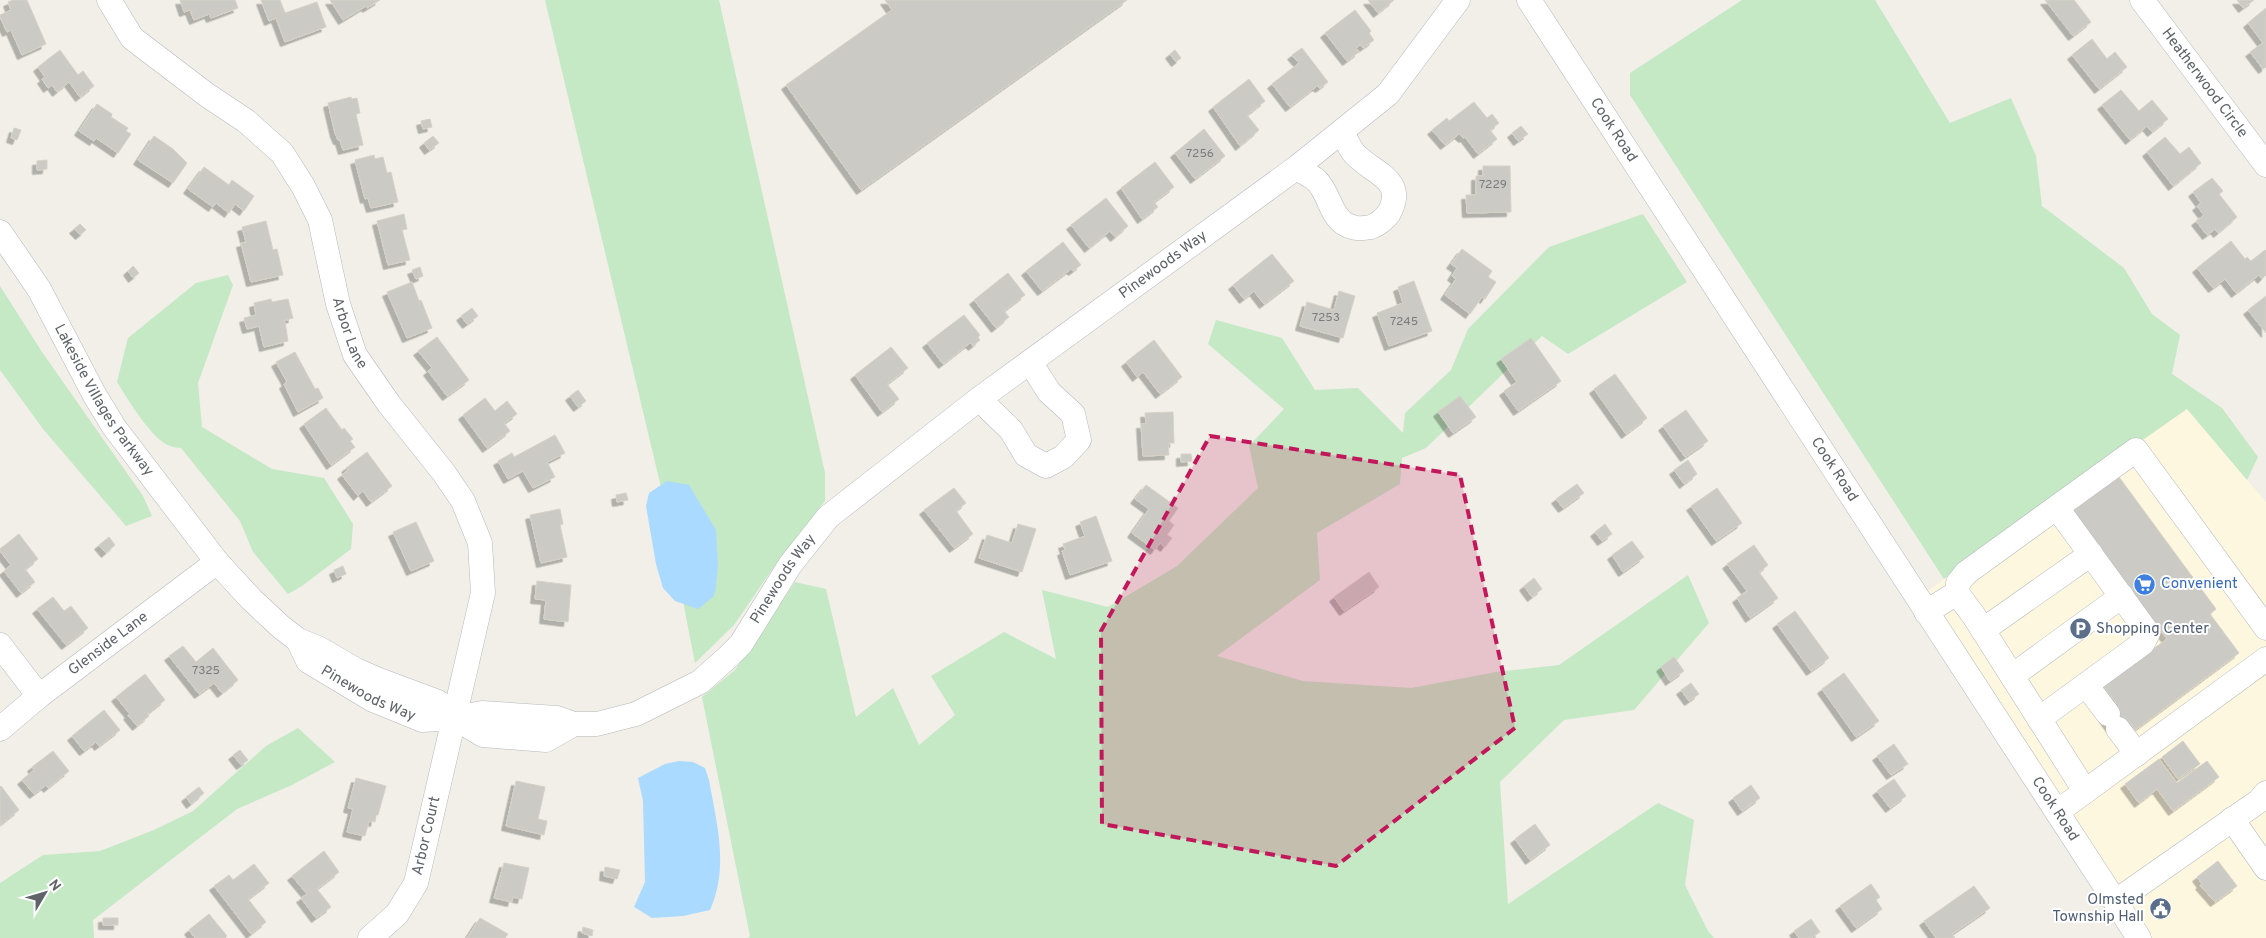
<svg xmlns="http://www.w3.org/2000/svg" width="2266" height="938" viewBox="0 0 2266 938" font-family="Overpass,sans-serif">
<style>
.commercial{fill:#fef7e0}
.green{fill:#c5e8c5}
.water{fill:#aadaff}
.building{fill:#cccac5;stroke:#d6d1c6;filter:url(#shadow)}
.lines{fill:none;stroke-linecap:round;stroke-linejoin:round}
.minor-casing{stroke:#b5b8bc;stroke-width:25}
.minor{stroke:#fff;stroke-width:24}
.marked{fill:#c2185b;fill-opacity:0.2;stroke:#c2185b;stroke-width:4;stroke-dasharray:10 6;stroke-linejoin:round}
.labels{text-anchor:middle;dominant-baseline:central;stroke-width:4;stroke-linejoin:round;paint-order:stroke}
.number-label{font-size:12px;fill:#7a7d7f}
.street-label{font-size:15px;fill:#5f6368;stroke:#fff}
.shop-label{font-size:15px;fill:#366cbe;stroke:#fff;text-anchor:start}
.service-label{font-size:15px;fill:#4e5e75;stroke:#fff;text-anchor:start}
</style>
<defs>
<filter id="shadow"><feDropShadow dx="-4.5" dy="4.5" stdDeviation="0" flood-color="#0004"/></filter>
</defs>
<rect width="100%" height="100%" fill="#f1efe8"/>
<!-- commercial -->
<path class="commercial" d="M2187,409L2266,502V938H2144L1923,595L1954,571Z"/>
<!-- green -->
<path class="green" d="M545,0H719L825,473V501L778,561L734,625L695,663L660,483Z
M1742,0H1875L1950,123L2011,98L2036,156L2042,206L2124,268L2152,314L2180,335L2172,374L2222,408L2258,457L2247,480L2187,409L1944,579L1630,95V73Z
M1643,214L1687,282L1568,354L1542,336L1426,448L1402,458L1400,484L1317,533L1320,580L1217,656L1303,681L1411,688L1496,672L1559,665L1688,575L1709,623L1634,710L1564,720L1500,782L1508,904L1658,803L1694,820L1685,885L1708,931L1714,938H748L750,936L702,697L735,670L795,582L826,589L856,717L893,688L919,745L955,715L931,676L1004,632L1056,659L1042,590L1108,607L1177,566L1258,488L1249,446L1284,409L1208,344L1216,320L1282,338L1315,390L1358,388L1403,433L1405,413L1451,370L1468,329L1549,247Z
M228,275L233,285L198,383L202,427L272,469L324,478L353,524L351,549L302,586L288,594L253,552L240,521L181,448C178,448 173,447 170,446C152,440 127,398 117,382L128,338L196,283Z
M0,286L42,352L143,496L152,516L126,526L43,429L0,370Z
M298,728L335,762L292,785L237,809L93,920L94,938H0V883L43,855L100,851L154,830L193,811L266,746Z"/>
<!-- water -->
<path class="water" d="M667,481L689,485L716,530L718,565L716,587L714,596L698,609L675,601L663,588L656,564L646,506L649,493Z
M679,761L693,762L705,768L709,780C717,825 729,867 710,910L683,916L652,918L634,907L645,882L643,801L638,778L665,764Z"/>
<!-- building -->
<path class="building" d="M13,0H27L46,44L22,55L11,30L7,32L0,17V15L11,10L8,2Z
M180,0H235L238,8L211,18L209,14L194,20L190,10L184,12Z
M261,0H280L285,13L317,2L326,27L285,42L276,18L269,21Z
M330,0H380L367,8L366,6L343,20Z
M885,0H1127L861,190L786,85L892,10Z
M1368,0H1394L1378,13Z
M2045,0H2074L2091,22L2073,36Z
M2237,0H2254L2243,8Z
M2266,8V67L2263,69L2250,52L2263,43L2248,23Z
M1355,10L1371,31L1369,33L1374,40L1363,48L1358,42L1360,45L1356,48L1359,52L1347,61L1325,33Z
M2092,39L2107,59L2115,52L2127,67L2099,89L2072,55Z
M1302,48L1328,82L1320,88L1317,86L1290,107L1272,84L1299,63L1292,55Z
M60,50L78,75L83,71L94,86L80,97L69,82L57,92L52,85L48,88L42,79L45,77L38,67Z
M1175,50L1181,58L1176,62L1170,54Z
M1249,79L1265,101L1247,115L1259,130L1240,146L1213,107Z
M2121,90L2139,111L2152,100L2168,119L2152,132L2147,126L2130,140L2102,105Z
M351,97L352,99L357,98L360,113L356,114L363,145L343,150L340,140H338L335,133L328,103Z
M1474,102L1487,118L1492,114L1499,123L1490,130L1497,139L1478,154L1465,137L1463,138L1459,134L1445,145L1432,130L1447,118L1449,121Z
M97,104L112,114L111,117L128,128L126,131L131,134L118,153L96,138L94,141L79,131Z
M430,119L432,127L423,129L421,121Z
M1521,126L1528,134L1518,141L1512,133Z
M14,128L21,130L17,140L11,138Z
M1204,129L1225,156L1195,179L1175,153Z
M154,136L173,149L187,163L173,183L138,160Z
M433,136L439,143L429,150L424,143Z
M2165,137L2180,154L2189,147L2201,163L2173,186L2147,152Z
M374,155L375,159L383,157L387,173L391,172L398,202L371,208L368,198L365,199L355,160Z
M47,160V169L37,170V161Z
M1155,162L1174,187L1154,202L1158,207L1142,219L1121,188Z
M1483,166H1510L1511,212L1467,213L1466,195H1476V176H1483Z
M204,167L229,185L232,180L254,196L244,211L235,204L229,213L216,203L213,207L188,189Z
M2212,178L2223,191L2219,194L2237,217L2218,233L2215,229L2207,235L2196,221L2204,215L2197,206L2201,203L2193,192Z
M1106,198L1128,226L1115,237L1110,231L1089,248L1071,225Z
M404,214L407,229L402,230L410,260L388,265L377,221Z
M266,221L273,250L277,249L283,275L251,282L241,243L246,242L242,227Z
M80,224L86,230L80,235L74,229Z
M2231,241L2245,259L2247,257L2251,261L2265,250L2266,251V275L2262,279L2259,275L2236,293L2225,279L2213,288L2197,268Z
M1063,242L1081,265L1073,271L1071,269L1042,291L1026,271Z
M1462,249L1492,271L1488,277L1496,282L1485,299L1482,297L1470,314L1445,295L1456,279L1452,276L1457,268L1451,264Z
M1272,254L1294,281L1264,304L1254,291L1244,299L1233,285Z
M133,266L139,273L133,278L128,271Z
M420,267L423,276L416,279L412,270Z
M1008,273L1025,295L1004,311L1009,317L996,328L974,300Z
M1414,281L1432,331L1389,346L1377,313L1403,303L1398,287Z
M412,282L419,301L421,300L432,328L407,338L387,292Z
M1339,291L1355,296L1343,338L1300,326L1307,302L1334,310Z
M2266,296V333L2248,310Z
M271,299L272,302L288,299L293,318L283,321L285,322L288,341L264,347L259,326L247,329L244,318L256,315L254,303Z
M472,308L478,316L467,324L461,316Z
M964,315L980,335L978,337L980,340L973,346L970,343L943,364L927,343Z
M437,337L469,380L447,396L428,371L432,368L418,351Z
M1531,338L1561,381L1518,411L1504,391L1517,382L1501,359Z
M1154,340L1182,377L1160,394L1143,372L1137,377L1126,362Z
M891,347L908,368L887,384L899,399L882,412L855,375Z
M295,352L315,389L318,388L323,398L298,412L284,384L287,382L276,362Z
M1615,374L1647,418L1626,434L1594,389Z
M578,390L586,401L578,407L570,396Z
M1460,396L1476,417L1453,433L1438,412Z
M485,398L495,411L507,401L517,414L504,423L510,431L487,448L463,415Z
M326,408L342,430L344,428L353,439L350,441L355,447L331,465L304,424Z
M1686,410L1708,441L1685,457L1663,426Z
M1173,412L1174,443H1168L1169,455L1143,456L1141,424H1146L1145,413Z
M555,435L565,453L547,462L555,477L533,488L523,471L508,479L498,461L512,453L514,457Z
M367,452L392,486L371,502L363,491L358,496L342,475L348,470L346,468Z
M1181,454H1191L1192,461L1181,462Z
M1688,460L1697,474L1684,484L1674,470Z
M2119,477L2216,609L2210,614L2239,653L2135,730L2129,721L2114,732L2104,718L2119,706L2103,686L2167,639L2073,511Z
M1577,484L1584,493L1563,508L1556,499Z
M1146,485L1178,508L1169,521L1174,525L1167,535L1172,538L1165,547L1160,543L1155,550L1132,533L1149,509L1135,499Z
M954,488L966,503L956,511L973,534L954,548L924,510Z
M1717,488L1742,523L1716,541L1691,506Z
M626,493L628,500L617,502L616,495Z
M560,509L563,524L560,525L567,557L541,563L530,515Z
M1096,516L1112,561L1070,575L1062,551L1065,550L1063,544L1085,536L1080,522Z
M416,522L434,561L411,571L393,532Z
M1018,524L1036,529L1022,572L979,558L987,535L1012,543Z
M1605,524L1612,534L1602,541L1595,532Z
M19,534L38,559L25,569L35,582L21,593L4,571L11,565L0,551V549Z
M109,537L115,545L106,553L99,545Z
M1632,541L1644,557L1623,572L1612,555Z
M1754,545L1768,565L1759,572L1778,598L1750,618L1737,598L1747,591L1727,564Z
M343,566L346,574L337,578L334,570Z
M1369,572L1379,587L1344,611L1334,597Z
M1534,578L1542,589L1532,597L1524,586Z
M537,581L571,585L568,622L544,619L546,600L535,599Z
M53,597L64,611L71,606L88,628L66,645L37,609Z
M1795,611L1829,658L1811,671L1777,624Z
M183,646L196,662L213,648L238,680L222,693L214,683L199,694L169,656Z
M1674,657L1684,671L1670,681L1661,667Z
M1844,673L1879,721L1856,737L1822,689Z
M145,674L165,700L147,714L149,716L137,726L128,715L130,714L116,697Z
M1691,683L1699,694L1689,701L1681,690Z
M104,710L120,730L99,746L96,742L84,751L72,736Z
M2183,741L2200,764L2178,779L2162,757Z
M1894,744L1908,764L1891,775L1877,756Z
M240,750L248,760L241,765L233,755Z
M53,751L69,771L48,788L46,785L34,794L22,780L34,770L32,767Z
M2159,759L2177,783L2207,761L2219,777L2173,811L2157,789L2139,803L2125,784Z
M356,778L386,786L378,815H376L375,822L369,821L365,836L347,832L353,809L348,808Z
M1894,779L1906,796L1890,808L1877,791Z
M516,781L545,787L538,819L547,821L544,835L506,826Z
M1751,785L1760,798L1742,811L1733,798Z
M1,786L19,810L0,825V787Z
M199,787L204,793L191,804L186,797Z
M1535,824L1550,845L1530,860L1515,839Z
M324,851L339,872L317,889L331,907L316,918L301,898L307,894L292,876Z
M2218,861L2237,886L2215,902L2200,885L2202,884L2197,877Z
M504,863L529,868L522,899L513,897L512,902L494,898Z
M254,864L269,883L248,899L266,922L251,934L214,886L229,875L233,880Z
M605,867L620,870L617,879L604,876Z
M1871,884L1880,897L1876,900L1882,909L1856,928L1840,906Z
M1974,886L1990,908L1952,934L1955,938H1936L1924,921Z
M209,914L227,936L225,938H195L189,930Z
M103,918H118V925H103Z
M480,918L508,934L505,938H467Z
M1811,919L1820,932L1811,938H1799L1794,931Z
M583,927L593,930L592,936L582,933Z"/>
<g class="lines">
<defs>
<g id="minor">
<path id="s1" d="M109,0L132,38L207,95L246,121L282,153L303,186L320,220L338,304L355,355L389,404L444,473L463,501L480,543L483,593L416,883L397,914L370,938"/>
<path id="s2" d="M1529,0L2139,938"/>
<path id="s3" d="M2142,0L2266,165"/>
<path d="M1296,168C1303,172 1310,175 1316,180C1329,192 1330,215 1345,224C1354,229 1361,229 1371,227C1377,225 1385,219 1389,213C1408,178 1370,173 1353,152C1349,146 1345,138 1342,132"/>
<path id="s4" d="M0,232L39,289L94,394L114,427L217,562L252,600L281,627L298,640L318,648L356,670L379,680L438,702L455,718L483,735L546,740L574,724"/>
<path d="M979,399L1011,430L1026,455L1046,466L1063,457L1079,440L1073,414L1049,392L1030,362"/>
<path d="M1957,593L1974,616L2085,791"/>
<path d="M1926,612L1957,593L1958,583L1966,573L2136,450L2266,628"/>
<path d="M1983,630L2091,554"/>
<path id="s5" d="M298,640L308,661L373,700L422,720L455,718L482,713L557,718L574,724H597L636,714L700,682L728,657L741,644L790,565L828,517L979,399L1296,168L1388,94L1458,0"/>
<path d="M0,645L39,696"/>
<path d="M2012,676L2122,596"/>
<path d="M2086,685L2108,714"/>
<path d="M2039,719L2143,643L2148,633L2057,508"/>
<path id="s6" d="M0,729L39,696L217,562"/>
<path d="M2118,729L2137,754"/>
<path d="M2057,812L2266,659"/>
<path d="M2232,819L2266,868"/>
<path d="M2116,901L2259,801L2266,793"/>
</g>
</defs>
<!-- minor casing -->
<use href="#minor" class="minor-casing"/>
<!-- minor -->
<use href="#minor" class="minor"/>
</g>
<!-- marked area -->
<path class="marked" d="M1210,436L1460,475L1515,728L1336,866L1102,824L1101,631Z"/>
<!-- icons -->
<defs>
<symbol id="supermarket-disc" viewBox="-11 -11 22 22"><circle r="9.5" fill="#3f7fe0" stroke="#fff"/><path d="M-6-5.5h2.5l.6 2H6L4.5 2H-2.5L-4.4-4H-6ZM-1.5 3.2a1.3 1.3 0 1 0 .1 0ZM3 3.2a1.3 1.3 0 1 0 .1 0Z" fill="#fff"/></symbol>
<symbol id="parking-disc" viewBox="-11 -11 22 22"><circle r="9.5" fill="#5c6f8a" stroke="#fff"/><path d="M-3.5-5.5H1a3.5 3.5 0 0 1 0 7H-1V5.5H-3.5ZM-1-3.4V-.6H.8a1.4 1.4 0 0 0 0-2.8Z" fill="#fff"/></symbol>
<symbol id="civic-disc" viewBox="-11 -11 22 22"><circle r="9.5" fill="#5c6f8a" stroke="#fff"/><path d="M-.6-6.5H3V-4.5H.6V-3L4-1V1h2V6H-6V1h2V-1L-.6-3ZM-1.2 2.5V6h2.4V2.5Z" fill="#fff"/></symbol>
</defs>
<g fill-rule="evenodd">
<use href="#supermarket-disc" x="2132" y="572" width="25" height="25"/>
<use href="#parking-disc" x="2068" y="616" width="25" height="25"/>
<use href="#civic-disc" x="2148" y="896" width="25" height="25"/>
</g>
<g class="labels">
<!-- number labels -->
<g class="number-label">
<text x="1200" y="154">7256</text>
<text x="1493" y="185">7229</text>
<text x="1326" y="318">7253</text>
<text x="1404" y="322">7245</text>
<text x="206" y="671">7325</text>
</g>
<!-- street labels -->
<g class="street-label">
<text stroke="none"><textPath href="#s3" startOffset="104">Heatherwood Circle</textPath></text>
<text stroke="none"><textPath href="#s2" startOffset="155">Cook Road</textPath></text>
<text stroke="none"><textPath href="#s5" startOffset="1070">Pinewoods Way</textPath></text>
<text stroke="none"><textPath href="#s1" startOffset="428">Arbor Lane</textPath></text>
<text stroke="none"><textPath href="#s4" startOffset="198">Lakeside Villages Parkway</textPath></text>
<text stroke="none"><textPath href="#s2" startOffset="560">Cook Road</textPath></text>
<text stroke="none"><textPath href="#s5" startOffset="574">Pinewoods Way</textPath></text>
<text stroke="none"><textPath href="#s6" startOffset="138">Glenside Lane</textPath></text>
<text stroke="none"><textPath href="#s5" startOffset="92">Pinewoods Way</textPath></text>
<text stroke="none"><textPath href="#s2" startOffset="965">Cook Road</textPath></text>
<text transform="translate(427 836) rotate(-77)">Arbor Court</text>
</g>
<!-- shop labels -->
<g class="shop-label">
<text x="2161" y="584">Convenient</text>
</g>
<!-- service labels -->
<g class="service-label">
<text x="2096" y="629">Shopping Center</text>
<text x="2144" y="900" text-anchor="end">Olmsted<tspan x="2144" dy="17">Township Hall</tspan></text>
</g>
</g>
<!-- north arrow -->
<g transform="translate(45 893) rotate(52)" stroke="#ffffff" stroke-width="4" paint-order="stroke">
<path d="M0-4L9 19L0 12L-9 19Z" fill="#5f6368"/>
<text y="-8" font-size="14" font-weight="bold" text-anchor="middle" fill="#5f6368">N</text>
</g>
</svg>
